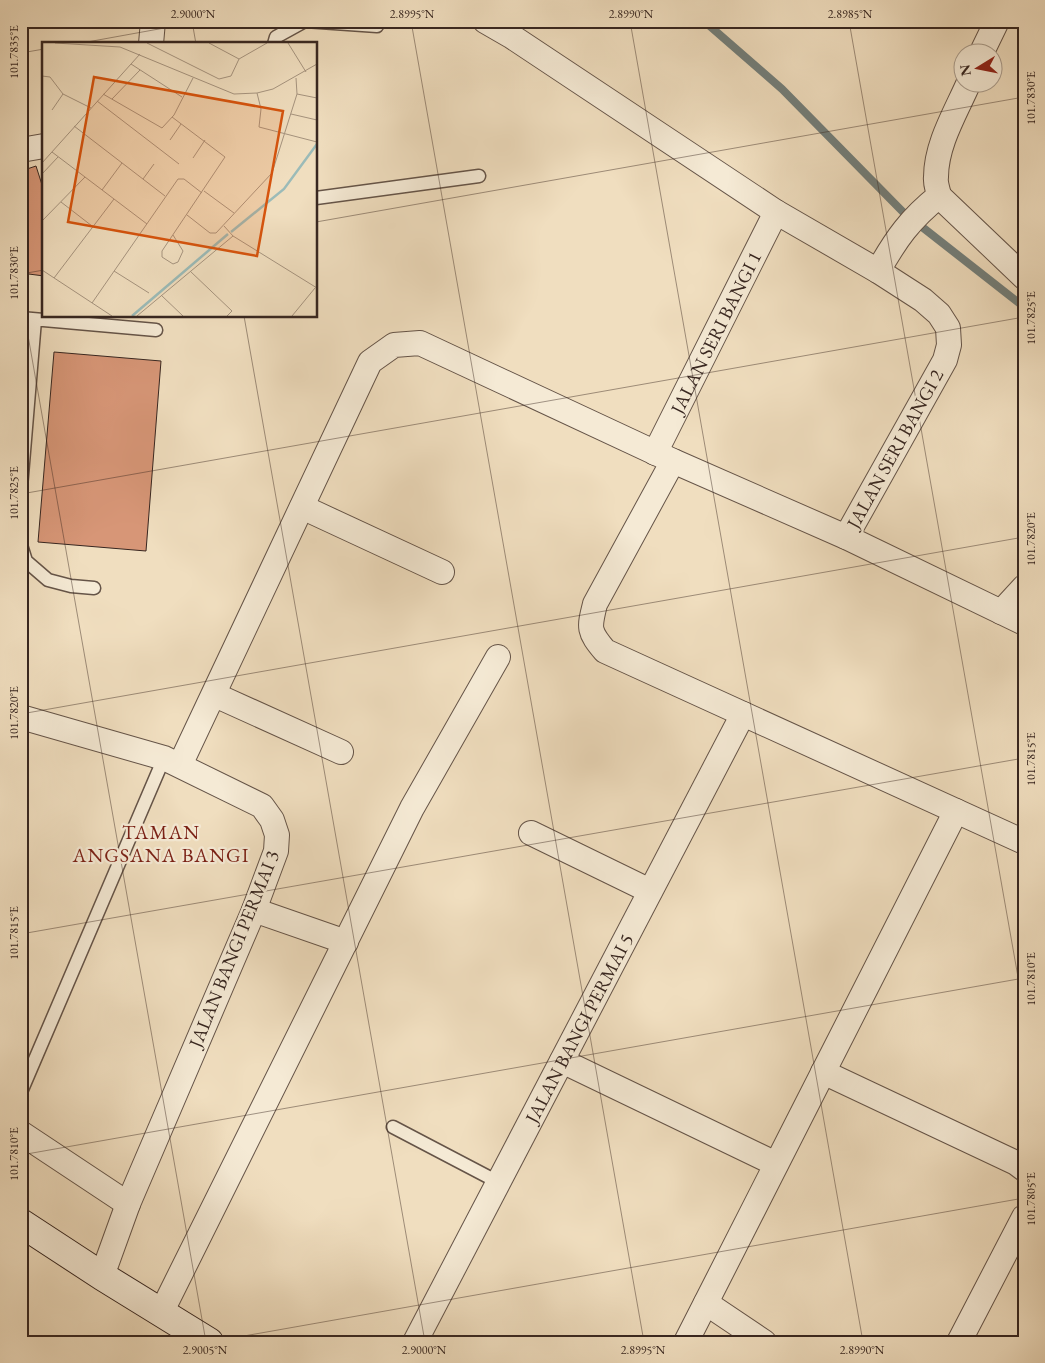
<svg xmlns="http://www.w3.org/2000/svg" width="1045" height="1363" viewBox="0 0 1045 1363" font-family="'EB Garamond',serif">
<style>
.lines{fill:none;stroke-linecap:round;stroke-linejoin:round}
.stream{stroke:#737f7b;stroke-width:8}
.building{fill:#d79677;stroke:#372620}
.lane-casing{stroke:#655448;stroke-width:15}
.street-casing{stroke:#655448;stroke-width:26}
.secondary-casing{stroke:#372620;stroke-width:30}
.lane{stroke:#f5ead5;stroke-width:12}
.street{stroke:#f5ead5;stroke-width:24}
.secondary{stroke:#f5ead5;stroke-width:28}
.ticks{fill:none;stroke:#372620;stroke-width:1;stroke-opacity:0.45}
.labels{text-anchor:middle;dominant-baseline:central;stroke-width:4.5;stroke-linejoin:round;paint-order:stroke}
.street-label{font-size:19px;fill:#372620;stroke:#f5ead5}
.neighbourhood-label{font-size:20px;letter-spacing:1px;fill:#7a1f14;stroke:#f5ead5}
.inset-river{fill:none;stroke:#9bbbb8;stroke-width:2.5}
.inset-road{fill:none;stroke:#a6947f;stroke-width:1}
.view{fill:#d6540e;fill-opacity:0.15;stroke:#d6540e;stroke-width:2.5}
.inset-edge{fill:none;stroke:#372620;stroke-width:2.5}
.neatline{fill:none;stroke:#372620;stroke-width:2}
.ticks-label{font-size:12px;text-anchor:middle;fill:#372620}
</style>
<rect width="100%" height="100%" fill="#f0debf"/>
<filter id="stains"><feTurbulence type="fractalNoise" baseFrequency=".004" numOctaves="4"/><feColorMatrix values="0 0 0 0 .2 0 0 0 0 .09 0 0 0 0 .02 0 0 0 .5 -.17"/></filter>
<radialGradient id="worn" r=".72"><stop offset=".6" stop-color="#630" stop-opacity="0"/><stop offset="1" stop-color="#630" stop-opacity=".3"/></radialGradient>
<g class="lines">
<!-- stream -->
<path class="stream" d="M704,21L782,89L903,212L1024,307"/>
</g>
<!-- building -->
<path class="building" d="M21,105L28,121L21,124Z
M36,166L44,191V276L21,273V171Z
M54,352L161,361L146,551L38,542Z"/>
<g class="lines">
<defs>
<path id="lane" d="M274,44L276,37L305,21L377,26
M316,198L479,176
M21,318L156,330
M21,487L35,320
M21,545L26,561L48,580L71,586L94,588
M21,1092L164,758
M393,1127L498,1182"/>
<g id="street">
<path d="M485,21L511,36L776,212L878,271L923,300L939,314L948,328L949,345L945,360L846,537"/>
<path d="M151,44L153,21"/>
<path d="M982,52L997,21"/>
<path d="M21,150L44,146"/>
<path d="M939,196L1024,277"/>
<path d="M878,271C896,239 910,219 939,196C938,190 935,183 936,177C936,144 956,112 969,82"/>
<path id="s1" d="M655,453L776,212"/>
<path d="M673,461L595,604C589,628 588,631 605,651L1024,842"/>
<path d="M302,507L442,572"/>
<path d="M1001,612L1024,587"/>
<path d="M215,695L341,752"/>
<path d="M21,717L164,758L262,806L272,820L277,835L276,851L254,910L128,1204L102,1276"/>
<path d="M180,765L370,362L394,345L420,343L673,461L846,537L1024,623"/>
<path d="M531,833L650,891"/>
<path d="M254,910L346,942"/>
<path d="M562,1061L776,1164"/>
<path d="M823,1072L1016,1163L1024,1169"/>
<path d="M21,1133L128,1204"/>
<path d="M706,1303L764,1342"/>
<path d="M161,1313L412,808L498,657"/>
<path id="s2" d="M415,1342L743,714"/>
<path d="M686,1342L956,811"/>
<path d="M959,1342L1024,1217"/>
</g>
<path id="secondary" d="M21,1223L102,1276L209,1342"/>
</defs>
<!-- lane casing -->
<use href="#lane" class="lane-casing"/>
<!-- street casing -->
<use href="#street" class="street-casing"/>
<!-- secondary casing -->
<use href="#secondary" class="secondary-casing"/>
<!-- lane -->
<use href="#lane" class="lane"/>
<!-- street -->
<use href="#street" class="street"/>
<!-- secondary -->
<use href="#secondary" class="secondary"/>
</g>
<!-- ticks -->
<path class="ticks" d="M192,21L196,44M411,21L644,1342M630,21L863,1342M849,21L1024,1011M76,44L203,21M21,53L44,49M316,222L1024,97M21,274L44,270M21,296L206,1342M244,316L425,1342M21,494L1024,317M21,714L1024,537M21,934L1024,758M21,1155L1024,978M210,1342L1024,1198"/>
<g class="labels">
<!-- street labels -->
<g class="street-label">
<text stroke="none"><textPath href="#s1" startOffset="135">JALAN SERI BANGI 1</textPath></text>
<text transform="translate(895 449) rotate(-61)">JALAN SERI BANGI 2</text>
<text transform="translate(234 949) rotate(-68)">JALAN BANGI PERMAI 3</text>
<text stroke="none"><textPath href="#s2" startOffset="354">JALAN BANGI PERMAI 5</textPath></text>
</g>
<!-- neighbourhood labels -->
<g class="neighbourhood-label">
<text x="161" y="832">TAMAN<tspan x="161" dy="23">ANGSANA BANGI</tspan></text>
</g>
</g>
<!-- overview -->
<g transform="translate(42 42)">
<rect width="275" height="275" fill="#f0debf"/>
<path class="inset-river" d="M189,190L242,147L275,102M90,274L186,192"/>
<path class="inset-road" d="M13,1L78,5L192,52L215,51L231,47L275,22M105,1L177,37L189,34L197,17M167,1L197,17M246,1L264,30M197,17L225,1M89,22L140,55M0,34L8,35L21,52L49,66M215,51L219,67L217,85L275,100M61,52L120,86L132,73L151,36M255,52L275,56M70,57L98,28M55,59L137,122M10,68L21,52M249,72L275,78M130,75L183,115L120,209V215L131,222L136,220L141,209L131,193M32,84L123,154M128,98L139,82M10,110L105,182M151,116L163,98M0,121L98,12M0,132L16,115M101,137L112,122M60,148L80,121M162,149L192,171M19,160L50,184M145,173L168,191H174L230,131L255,52L254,36M0,179L43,135M182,184L191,194L275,246M0,228L70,274M72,229L107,251M148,229L190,269L185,274M12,236L72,157M119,253L141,274M50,261L136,137H142L160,151M95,274L191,194M250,274L273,246"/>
<path class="view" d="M52,35L241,69L215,214L26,180Z"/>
<rect width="275" height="275" class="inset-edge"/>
</g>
<!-- margin -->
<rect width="1045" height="1363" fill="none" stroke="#f0debf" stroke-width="55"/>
<!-- north arrow -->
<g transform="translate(978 68) rotate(260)"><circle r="24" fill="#f5ead5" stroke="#a99c8d"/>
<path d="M0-4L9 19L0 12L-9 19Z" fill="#8f2418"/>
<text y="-8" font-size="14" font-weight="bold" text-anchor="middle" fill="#372620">N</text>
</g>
<rect x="28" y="28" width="990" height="1308" class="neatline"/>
<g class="ticks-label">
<text x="193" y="18">2.9000°N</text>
<text x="412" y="18">2.8995°N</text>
<text x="631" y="18">2.8990°N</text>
<text x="850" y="18">2.8985°N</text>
<text transform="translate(14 52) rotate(-90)" y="4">101.7835°E</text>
<text transform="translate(1031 98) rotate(-90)" y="4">101.7830°E</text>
<text transform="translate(14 273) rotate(-90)" y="4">101.7830°E</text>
<text transform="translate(1031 318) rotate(-90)" y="4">101.7825°E</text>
<text transform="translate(14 493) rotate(-90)" y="4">101.7825°E</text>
<text transform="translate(1031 539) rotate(-90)" y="4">101.7820°E</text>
<text transform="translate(14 713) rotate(-90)" y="4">101.7820°E</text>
<text transform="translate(1031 759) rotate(-90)" y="4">101.7815°E</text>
<text transform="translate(14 933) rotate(-90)" y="4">101.7815°E</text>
<text transform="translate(1031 979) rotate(-90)" y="4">101.7810°E</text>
<text transform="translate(14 1154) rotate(-90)" y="4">101.7810°E</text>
<text transform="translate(1031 1199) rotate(-90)" y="4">101.7805°E</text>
<text x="205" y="1354">2.9005°N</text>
<text x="424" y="1354">2.9000°N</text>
<text x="643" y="1354">2.8995°N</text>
<text x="862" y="1354">2.8990°N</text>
</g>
<rect width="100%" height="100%" filter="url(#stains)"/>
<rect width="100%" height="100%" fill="url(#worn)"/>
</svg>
